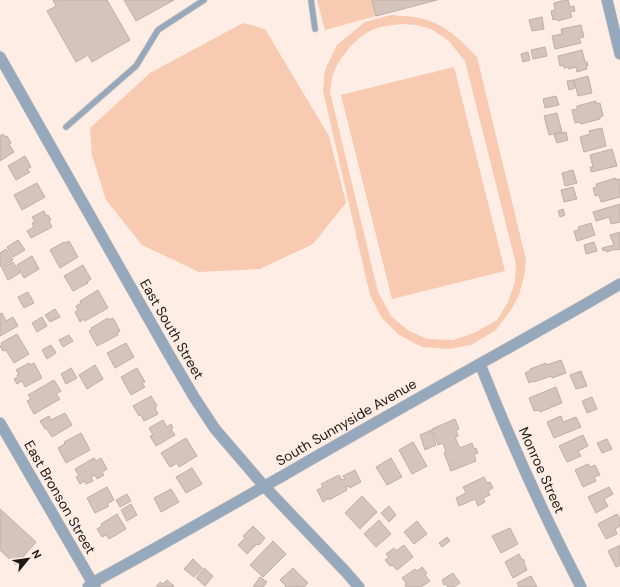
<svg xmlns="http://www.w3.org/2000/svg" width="620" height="587" viewBox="0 0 620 587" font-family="'DM Sans',sans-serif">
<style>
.green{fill:#f8cab1;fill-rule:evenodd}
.building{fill:#d4c4bc;stroke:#beaea6}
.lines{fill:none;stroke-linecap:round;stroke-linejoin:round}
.service-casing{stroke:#dacbc3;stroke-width:7}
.minor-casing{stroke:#dacbc3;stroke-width:12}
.service{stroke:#96a9bc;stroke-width:5.5}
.minor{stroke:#96a9bc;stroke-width:11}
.labels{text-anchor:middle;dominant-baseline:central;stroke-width:3;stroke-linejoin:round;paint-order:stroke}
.street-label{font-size:14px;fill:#1d1815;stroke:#feede4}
</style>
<rect width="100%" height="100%" fill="#feede4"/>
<!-- green -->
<path class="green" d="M317,0H437L376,16L325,30Z
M391,15C400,16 410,16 419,18C444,23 461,40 477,57L526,260L525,272L519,295L511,310L496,330L471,345L449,349L422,347L399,335L381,317L370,295L323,91L325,70L337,45L365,22ZM402,24L416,25L431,29L448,40L465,61L516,264L515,282L508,302L497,320L474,333L453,340L427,339L409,331L391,316L378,292L330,92C331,86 331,79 333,74C340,57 355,38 372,30C381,26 392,25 402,24Z
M243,23L265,29L329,136L346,203L313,244L260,269L199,272L142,245L106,200L92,155L90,128L150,73Z
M454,67L505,271L392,299L341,95Z"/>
<!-- building -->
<path class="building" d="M53,0H107L130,40L92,62L88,55L76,62L47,11L56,6Z
M124,0H174L136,21Z
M372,0H437L376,16Z
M565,0H568L570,7L574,6L575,11L570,12L572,17L558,21L557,19L553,20L551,11L555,10L554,3Z
M542,17L544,29L532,31L529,20Z
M581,25L584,37L579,38L581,43L555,49L552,36L562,34L561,29Z
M545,47L547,56L533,59L531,50Z
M582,50L585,62H587L588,66H586L587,69L577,72L576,67L569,69V67L564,68V65L560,66L558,56Z
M528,52L530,60L523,62L521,54Z
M588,76L592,93L578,96L574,80Z
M573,80L575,88L569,90L567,81Z
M556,96L559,105L545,108L543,99Z
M596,101V104L600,103L603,116L600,117V119L581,124V122L575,123L572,110L577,109V106Z
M557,113L562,132L549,135L544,116Z
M602,128L606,146L584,152L580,137L590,134L589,131Z
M566,132L568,140L557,143L554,135Z
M3,134L5,137L7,136L11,143L9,144L14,152L0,161V136Z
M612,149L617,166L591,172L590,167H593L590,155Z
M25,156L31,167L27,169L30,172L16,180L8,166Z
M573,170L577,183L565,186L562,173Z
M616,178V180L620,179V197L601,202L599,195L595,196L593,188L597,187L596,184Z
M37,183L45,197L22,210L14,195Z
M573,187L577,199L564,202L561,190Z
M620,204V222L611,224L609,217L596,221L593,212Z
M563,209L565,215L560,217L558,211Z
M44,211L46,216L48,215L51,220L49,221L52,227L31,238L27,231L34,227L32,223L35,222L32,217Z
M591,223L595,235L577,241L574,231L579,230L578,227Z
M620,232V249L615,250V249L607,252L606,250L603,251L602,248L614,245L610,235Z
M18,240L25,250L13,257L7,247Z
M69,241L78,257L60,268L50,250L64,242L65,243Z
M594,242L597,251L586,254L584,245Z
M6,249L13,260L1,267L0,265V253Z
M32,256L39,269L24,278L17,265Z
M13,262L20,273L8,280L2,268Z
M83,265L91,279L87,282L88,283L73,291L64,276Z
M98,290L108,308L85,321L84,319L80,322L75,312L78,310L76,306L81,303L80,301Z
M28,292L34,303L24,308L18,297Z
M55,309L60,317L50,322L45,315Z
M2,313L6,321L13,317L18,326L0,336V314Z
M42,317L47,326L37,332L32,323Z
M108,318L109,320L113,318L120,331L117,333L118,335L97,346L89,331L92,329L91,328Z
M17,334L29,354L14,363L6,350L3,351L0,346L2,345L1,343Z
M69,335L73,341L63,347L59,340Z
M126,343L134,357L115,368L107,353Z
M51,345L56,353L47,359L42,350Z
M561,360L566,373L552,378L551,376L534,382L533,381L529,383L525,373L531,370L530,369L546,363L547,365Z
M29,363L30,365L34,363L42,378L25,387L22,381L17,384L14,379L18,377L17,375L19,374L16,370Z
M95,365L103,379L87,389L79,375Z
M71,368L77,378L66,384L61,374Z
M137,368L145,382L142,383L145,387L131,395L121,377Z
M581,371L587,386L576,389L570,375Z
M54,380L61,391L56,394L60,399L34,414L27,401L31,399L28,395Z
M556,387L562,403L540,412L539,410L534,411L529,398Z
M151,396L157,406L155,408L158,414L144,421L140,414L139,416L133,406Z
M592,397L597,409L587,413L582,401Z
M65,413L72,425L52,437L46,428L45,429L40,421L49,416L51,420Z
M561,416L563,422L576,417L581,427L554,438L547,422Z
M455,419L459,429L456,430L458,436L455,437L460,448L472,443L474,449L476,448L478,453L474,454L476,461L451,471L444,453L446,452L443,443L438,445L432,429Z
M163,420L167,427L171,424L173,428L171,429L175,435L156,446L150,436L153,435L149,428Z
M431,430L436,445L425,450L420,435Z
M81,433L90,450L66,463L58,448L65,444L64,442Z
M583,435L588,446L578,451L581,456L567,462L559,446Z
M186,438L197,456L179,467L177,463L170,467L161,453Z
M607,439L612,449L602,453L597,443Z
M413,442L427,466L412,474L399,450Z
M94,458L96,461L101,458L107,469L102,472L104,475L97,479L95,475L91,477L93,481L86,484L84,481L80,484L76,477L79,476L75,469Z
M391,458L402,477L387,485L376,467Z
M588,464L590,467L595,465L600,475L594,477L596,481L583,487L575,470Z
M192,468L202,484L186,493L176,477Z
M355,470L361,482L350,488L349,486L346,487L347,490L329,500V498L323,502L317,490L323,487L321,484L339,475L342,480L345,479L343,476Z
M484,477L487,483L490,482L493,488L488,491L490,495L483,498L485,502L478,506L475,499L459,506L456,498L466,493L463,487Z
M107,487L114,500L107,504L109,506L95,513L87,498Z
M609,487L613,494L604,499L608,506L596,513L588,497Z
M171,489L179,502L161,512L154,498Z
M127,494L131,501L120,507L116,500Z
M362,496L377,512L360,529L345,513Z
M131,504L137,515L127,521L121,510Z
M389,506L396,515L389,522L381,513Z
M0,509L36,542L16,565L0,550Z
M117,514L126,529L109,539L106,535L102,537L97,529L102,526L101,524Z
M617,514L620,519V526L615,529L617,534L606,539L598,524Z
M379,520L391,534L376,547L364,534Z
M417,521L427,534L414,544L404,532Z
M253,526L265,538L259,545L257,544L247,554L238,545L245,538L243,536Z
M510,528L518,544L501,553L492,536Z
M447,537L450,541L442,547L439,543Z
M273,541L286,554L263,577L250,565Z
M404,545L413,557L397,570L392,565L390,566L385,560L389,557L386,554L394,548L396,551Z
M620,545V565L616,567L608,551Z
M519,554L522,560L523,559L525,562L524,563L527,570L513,578L505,562Z
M193,559L202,568L194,577L184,569Z
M422,567L427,573L425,575L430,581L421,587H406L405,585L406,583L402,578L415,569L417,571Z
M204,568L213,576L205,586L196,578Z
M293,568L308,583L304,587H298L297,586L296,587H285L286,586L280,580Z
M453,573L460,583L454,587H448L446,584L444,585L442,580Z
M531,576L537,587H519L517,583Z
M260,577L267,582L263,587H253Z
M167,580L174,586L173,587H156L160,582L163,584Z"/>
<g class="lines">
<defs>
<path id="service" d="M311,0L315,29
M66,127L136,66L158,30L204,0"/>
<path id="minor" d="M607,0L620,54
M0,57L167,351L194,397L215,429L264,486L345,571L359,587
M480,364C510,440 543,514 581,587
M0,423L95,587
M88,587L92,583C192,529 290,471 389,415C466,371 544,329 620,284"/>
</defs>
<!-- service casing -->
<use href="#service" class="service-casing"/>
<!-- minor casing -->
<use href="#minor" class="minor-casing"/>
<!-- service -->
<use href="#service" class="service"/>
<!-- minor -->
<use href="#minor" class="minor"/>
</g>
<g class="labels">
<!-- street labels -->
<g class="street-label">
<text transform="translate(172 329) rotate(60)">East South Street</text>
<text transform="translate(346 422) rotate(-30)">South Sunnyside Avenue</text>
<text transform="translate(542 470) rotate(66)">Monroe Street</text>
<text transform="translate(60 497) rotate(60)">East Bronson Street</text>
</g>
</g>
<!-- north arrow -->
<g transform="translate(28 559) rotate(61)" stroke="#feede4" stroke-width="3" paint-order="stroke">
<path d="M0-3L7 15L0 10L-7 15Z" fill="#1d1815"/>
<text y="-6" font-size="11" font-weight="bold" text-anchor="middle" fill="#1d1815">N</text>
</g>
</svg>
